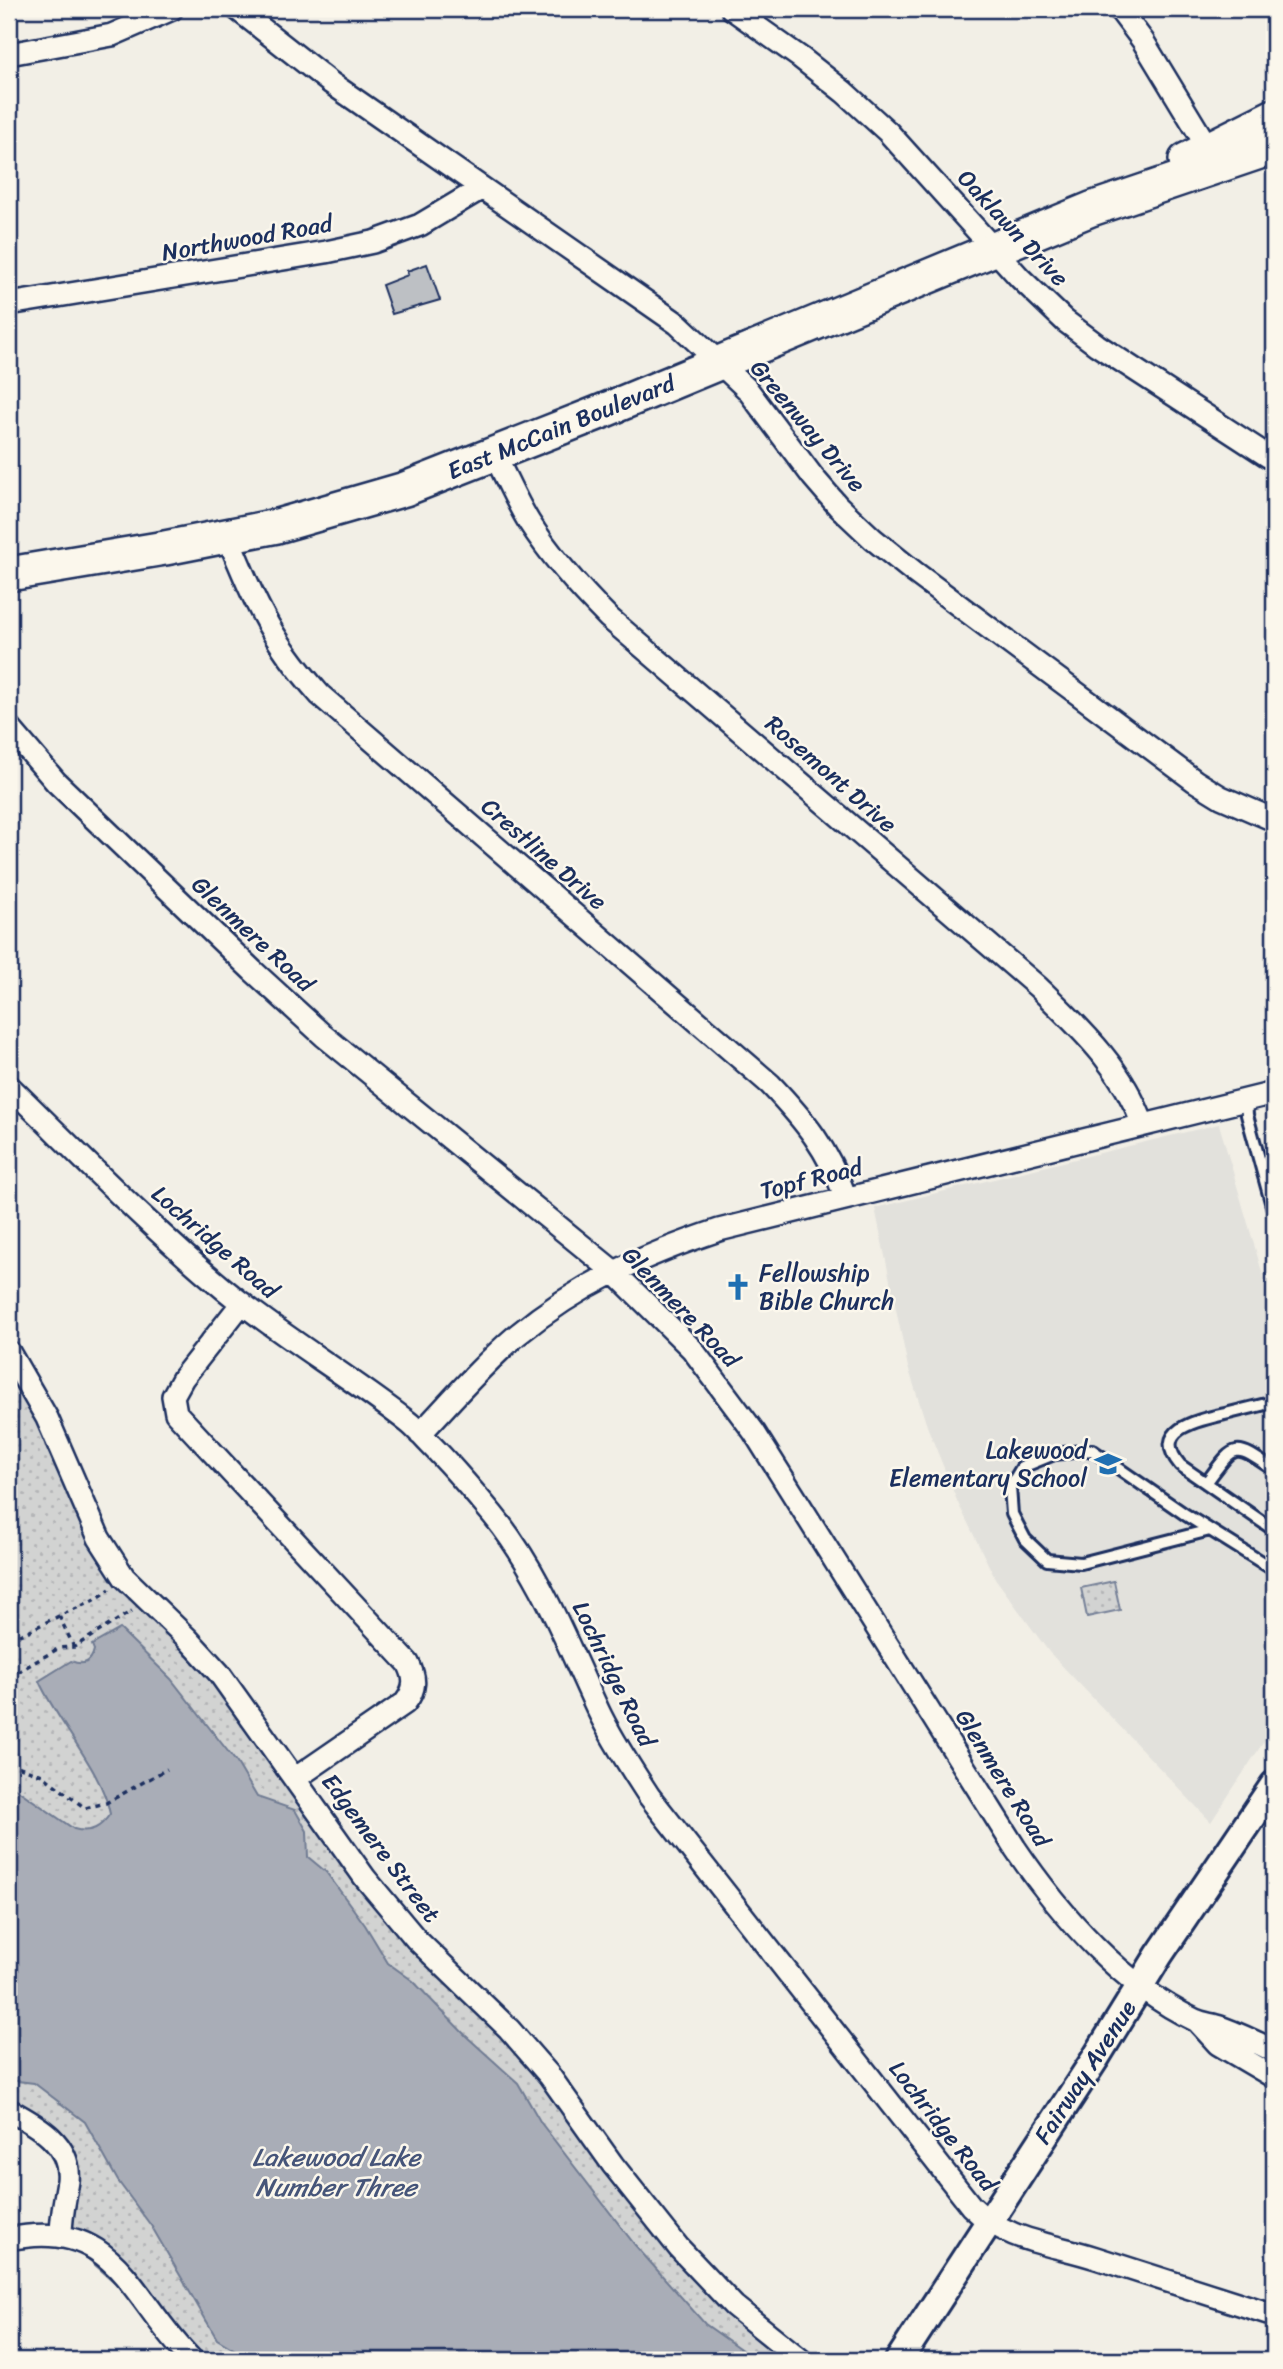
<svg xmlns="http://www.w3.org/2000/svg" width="1283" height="2369" viewBox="0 0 1283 2369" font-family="Sriracha,sans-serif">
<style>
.built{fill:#e2e1dc}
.park{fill:url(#park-dots);stroke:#768198;stroke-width:2}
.water{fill:#a9adb7;stroke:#707b93;stroke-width:2}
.building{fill:#bdc0c4;stroke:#1b2f5e;stroke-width:2}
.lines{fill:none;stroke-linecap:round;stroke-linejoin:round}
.service-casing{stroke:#1b2f5e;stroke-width:16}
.minor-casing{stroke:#1b2f5e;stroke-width:26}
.tertiary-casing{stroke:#1b2f5e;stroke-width:32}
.primary-casing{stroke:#1b2f5e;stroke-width:38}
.path{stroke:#1b2f5e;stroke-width:3.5;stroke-dasharray:5 5;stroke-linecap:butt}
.service{stroke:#fbf7ec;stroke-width:10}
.minor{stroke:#fbf7ec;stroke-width:21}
.tertiary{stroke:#fbf7ec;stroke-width:26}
.primary{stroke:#fbf7ec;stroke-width:33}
.labels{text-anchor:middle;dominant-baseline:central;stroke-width:5;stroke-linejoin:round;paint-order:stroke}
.street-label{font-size:24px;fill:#1b2f5e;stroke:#fbf7ec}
.poi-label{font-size:24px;fill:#1b2f5e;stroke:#fbf7ec;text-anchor:start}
.water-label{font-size:26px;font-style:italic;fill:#465579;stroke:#fbf7ec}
</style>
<defs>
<pattern id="park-dots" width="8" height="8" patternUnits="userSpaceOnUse" patternTransform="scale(1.75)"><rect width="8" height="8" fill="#d2d3d2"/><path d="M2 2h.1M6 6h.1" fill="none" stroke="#b4b5b7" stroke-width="1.8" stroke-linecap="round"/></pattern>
</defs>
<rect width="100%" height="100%" fill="#f2efe6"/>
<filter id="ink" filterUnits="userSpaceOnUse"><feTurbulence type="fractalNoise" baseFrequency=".0143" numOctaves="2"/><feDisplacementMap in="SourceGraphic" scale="14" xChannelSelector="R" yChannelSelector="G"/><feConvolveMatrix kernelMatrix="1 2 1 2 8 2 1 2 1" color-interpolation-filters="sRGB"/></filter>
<g filter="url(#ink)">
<!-- built -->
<path class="built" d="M1219,1124L1274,1313V1726L1211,1822L1049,1652L995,1578L958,1503L927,1426L908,1367L875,1208Z"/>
<!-- park -->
<path class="park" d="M9,1367L109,1555L188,1639L365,1878L509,2028L679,2248L801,2360H203L61,2235L68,2168L51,2136L9,2099Z
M1114,1581L1120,1610L1087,1617L1081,1588Z"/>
<!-- water -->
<path class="water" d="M120,1629L171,1679L237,1763L257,1797L295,1810L307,1831L308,1857L326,1872L365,1925L388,1963L413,1981L466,2036L518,2083L541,2123L635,2245L705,2324L756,2360H252L217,2339L152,2227L118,2181L85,2122L34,2083L9,2080V1784L74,1829C91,1834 101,1827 110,1814C103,1772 57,1722 39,1681L71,1661C83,1666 91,1663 94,1650L92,1645Z"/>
<!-- building -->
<path class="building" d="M427,264L440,300L392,314L382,285L408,275L407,271Z"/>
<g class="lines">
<defs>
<path id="service" d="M1246,1100L1247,1115L1274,1213
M1274,1402C1258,1406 1241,1410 1225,1414C1199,1420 1150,1429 1180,1465L1274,1530
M1206,1483C1236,1443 1233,1442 1274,1470
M1210,1530L1081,1563L1047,1560L1025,1539L1012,1514L1010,1487L1022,1467L1054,1454L1092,1450L1186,1515L1274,1570"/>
<path id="minor" d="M237,9L331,83L678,324L747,389L813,477L838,506L873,539L914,572L1195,781L1221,797L1274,820
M732,9L801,58L844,92L888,132L1020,278L1065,321L1097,345L1274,460
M1119,9L1143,41L1208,148
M9,54L112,35L172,9
M9,304L326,252L373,242L420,225L482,188
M494,454C506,477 516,501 529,522C552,558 579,588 609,618L1038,987C1081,1029 1123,1068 1143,1125
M227,536C239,562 249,590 263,615C278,644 298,670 320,695L770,1084C806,1122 827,1148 846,1198
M9,727L56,782L253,971L324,1036L613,1271L692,1349L754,1432L1015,1848C1059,1913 1122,1986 1195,2020C1203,2024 1212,2024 1220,2027C1239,2034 1256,2042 1274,2051
M9,1086C80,1155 148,1226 224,1289C282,1337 348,1375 408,1422C416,1428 423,1437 430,1444C453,1467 473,1491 493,1515C541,1574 566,1642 598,1710C612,1740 631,1768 649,1796L971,2206C1007,2242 1050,2243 1096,2258C1156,2277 1215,2296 1274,2315
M242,1303L183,1378L173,1396L176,1413L408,1663C416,1678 416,1689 405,1703L296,1778
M9,1352L47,1418L99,1538L124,1577L188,1639L219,1673L365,1878L416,1939L509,2029L549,2075L613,2165L679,2248L734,2306L801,2360
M420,1434C452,1400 482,1365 517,1335C579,1284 644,1255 719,1230L1274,1093
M1197,2021L1218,2044L1274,2077
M9,2110C37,2125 72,2144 68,2181C65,2200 61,2216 61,2235
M9,2239C117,2216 130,2299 192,2360"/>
<path id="tertiary" d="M899,2360L1095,2059L1159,1955L1274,1785"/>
<path id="primary" d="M1186,160L1274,116
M9,574L165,548L277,526L405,489L598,413L1091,209L1274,147"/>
</defs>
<!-- service casing -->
<use href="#service" class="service-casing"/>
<!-- minor casing -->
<use href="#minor" class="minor-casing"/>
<!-- tertiary casing -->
<use href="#tertiary" class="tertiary-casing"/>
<!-- primary casing -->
<use href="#primary" class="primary-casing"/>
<!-- path -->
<path class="path" d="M59,1616L74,1647
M9,1638C26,1634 39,1625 55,1618C75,1608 93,1603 110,1589
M9,1677L59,1648L74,1647L132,1611
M9,1763L42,1775L85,1808L106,1803L167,1769"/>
<!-- service -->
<use href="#service" class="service"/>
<!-- minor -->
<use href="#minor" class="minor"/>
<!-- tertiary -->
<use href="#tertiary" class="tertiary"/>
<!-- primary -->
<use href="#primary" class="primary"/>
</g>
</g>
<!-- icons -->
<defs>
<symbol id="church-bare" viewBox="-9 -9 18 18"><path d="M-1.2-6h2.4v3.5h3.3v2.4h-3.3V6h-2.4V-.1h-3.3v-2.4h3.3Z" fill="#1f6fb2" stroke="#fbf7ec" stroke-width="2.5" paint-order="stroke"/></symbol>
<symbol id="school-bare" viewBox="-9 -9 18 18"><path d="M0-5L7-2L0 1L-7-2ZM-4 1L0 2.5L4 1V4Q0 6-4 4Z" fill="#1f6fb2" stroke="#fbf7ec" stroke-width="2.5" paint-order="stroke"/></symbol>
</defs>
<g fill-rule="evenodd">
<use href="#church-bare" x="719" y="1268" width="38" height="38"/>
<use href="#school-bare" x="1089" y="1445" width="38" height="38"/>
</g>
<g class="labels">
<!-- street labels -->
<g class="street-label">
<text transform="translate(1013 228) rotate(47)">Oaklawn Drive</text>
<text transform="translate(247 238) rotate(-10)">Northwood Road</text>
<text transform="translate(808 426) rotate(50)">Greenway Drive</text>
<text transform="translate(561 427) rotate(-22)">East McCain Boulevard</text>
<text transform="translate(831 774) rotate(41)">Rosemont Drive</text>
<text transform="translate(544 854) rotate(41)">Crestline Drive</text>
<text transform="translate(253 934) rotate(43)">Glenmere Road</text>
<text transform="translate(811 1179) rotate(-14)">Topf Road</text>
<text transform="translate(215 1242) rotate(41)">Lochridge Road</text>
<text transform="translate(681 1307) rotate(46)">Glenmere Road</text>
<text transform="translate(614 1674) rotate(64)">Lochridge Road</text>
<text transform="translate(1003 1778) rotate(58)">Glenmere Road</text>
<text transform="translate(381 1848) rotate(53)">Edgemere Street</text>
<text transform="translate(1085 2072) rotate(-57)">Fairway Avenue</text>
<text transform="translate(943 2126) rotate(52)">Lochridge Road</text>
</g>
<!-- poi labels -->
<g class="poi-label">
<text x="759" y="1273">Fellowship<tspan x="759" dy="28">Bible Church</tspan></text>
<text x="1087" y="1450" text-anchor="end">Lakewood<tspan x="1087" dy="28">Elementary School</tspan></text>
</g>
<!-- water labels -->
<g class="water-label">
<text x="336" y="2157">Lakewood Lake<tspan x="336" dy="30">Number Three</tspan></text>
</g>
</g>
<!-- margin -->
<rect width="1283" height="2369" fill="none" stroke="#fbf7ec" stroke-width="35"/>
<rect x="18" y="18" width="1248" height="2334" fill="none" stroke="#1b2f5e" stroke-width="2.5" filter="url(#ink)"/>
</svg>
